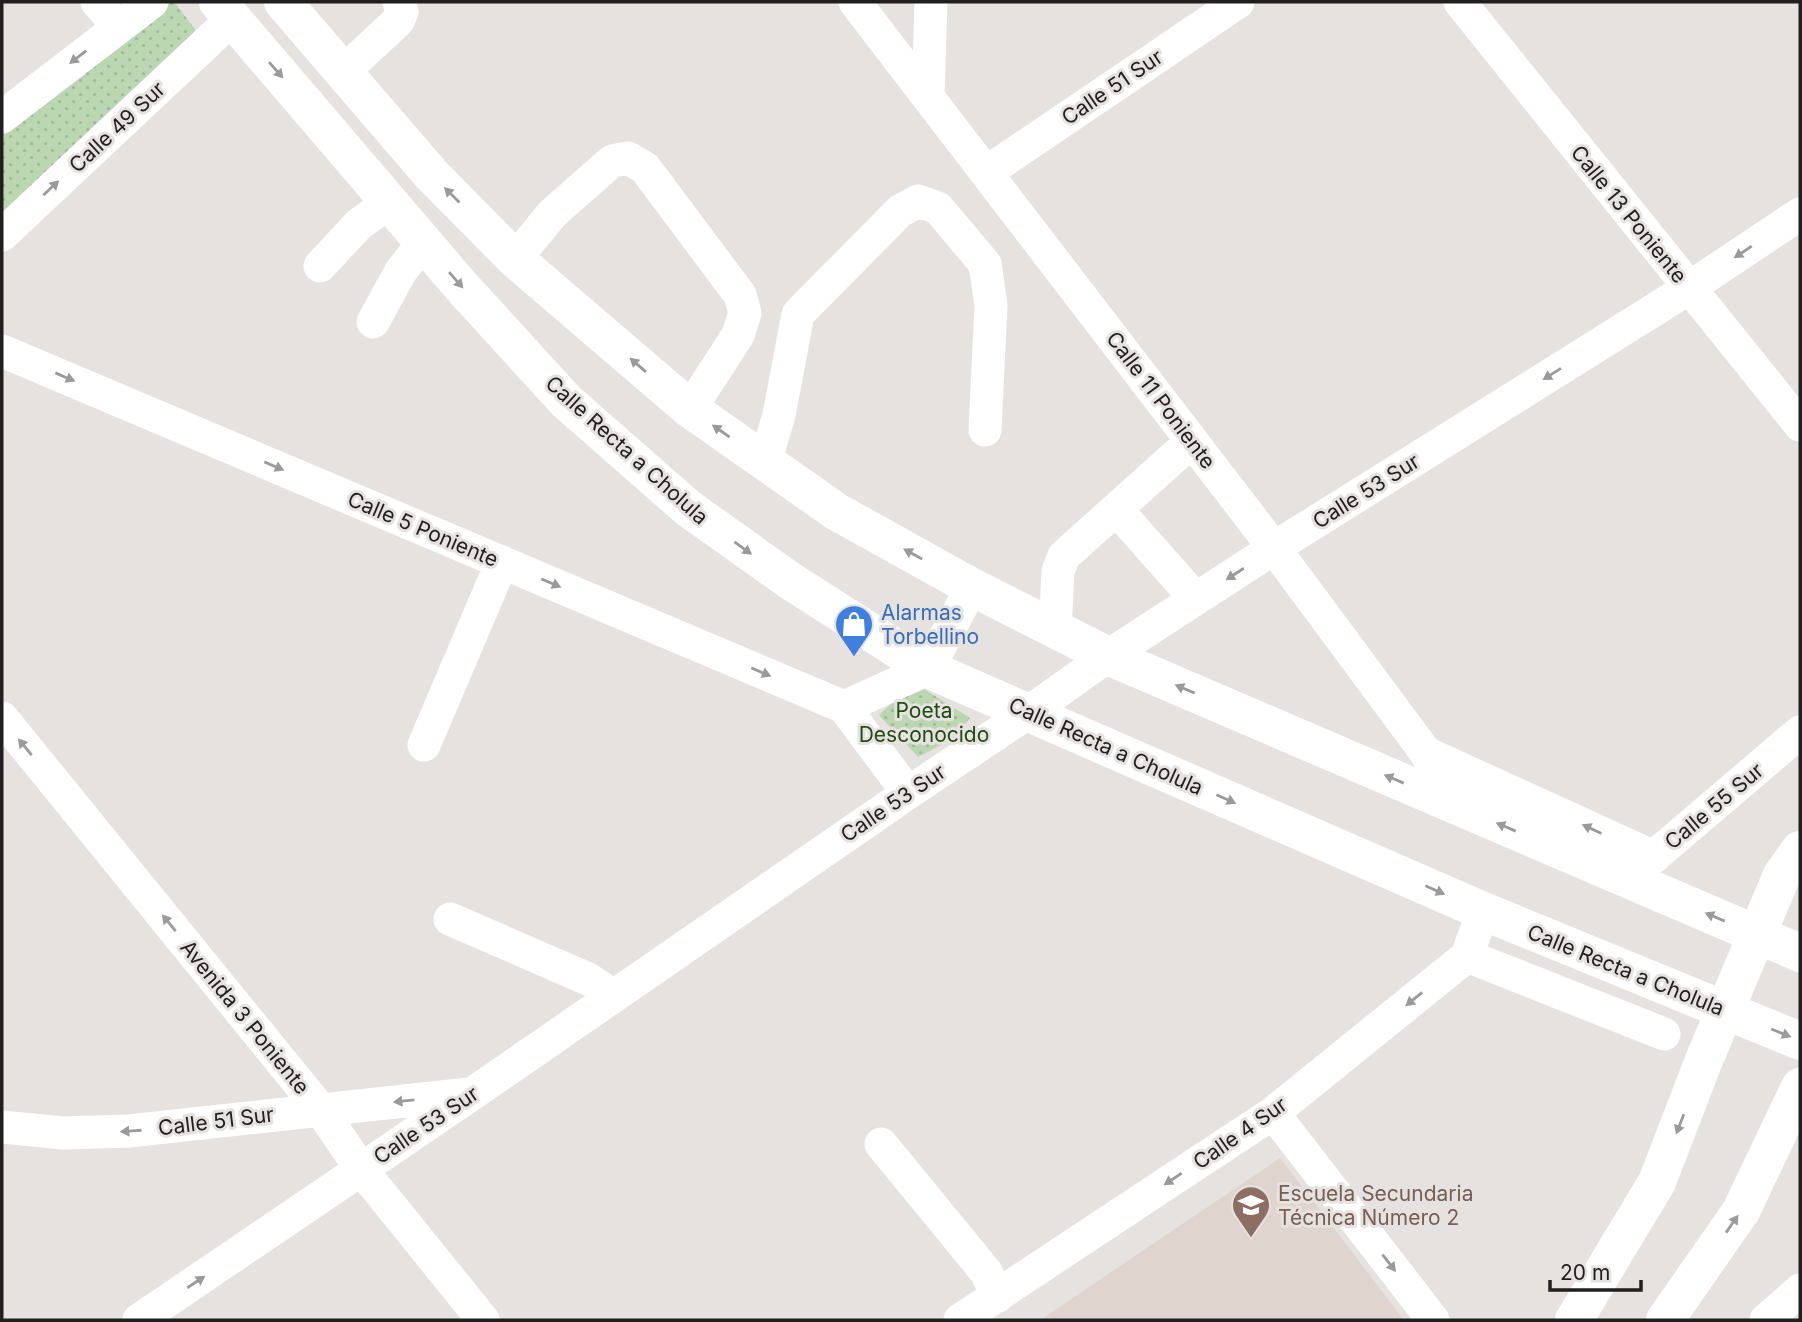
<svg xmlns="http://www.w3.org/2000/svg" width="1802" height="1322" viewBox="0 0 1802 1322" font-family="Inter,sans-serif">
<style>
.built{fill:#e0d4ce}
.park{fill:url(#park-dots)}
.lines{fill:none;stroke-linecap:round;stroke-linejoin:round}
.minor{stroke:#fff;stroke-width:33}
.major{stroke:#fff;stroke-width:38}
.oneway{fill:#9b9a9a}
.labels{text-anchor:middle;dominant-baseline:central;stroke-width:6;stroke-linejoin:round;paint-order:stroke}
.street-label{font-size:21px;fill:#201e1e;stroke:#e6e2e0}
.shop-label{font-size:21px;fill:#366cbe;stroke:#e6e2e0;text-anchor:start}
.park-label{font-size:21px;fill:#234c12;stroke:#e6e2e0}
.education-label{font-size:21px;fill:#785e54;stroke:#e6e2e0;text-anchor:start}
</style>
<defs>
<pattern id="park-dots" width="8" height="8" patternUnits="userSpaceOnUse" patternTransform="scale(1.75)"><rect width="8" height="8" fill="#bad7b1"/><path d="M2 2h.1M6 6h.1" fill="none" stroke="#a0b898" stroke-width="1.8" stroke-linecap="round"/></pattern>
</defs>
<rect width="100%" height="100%" fill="#e6e2e0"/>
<!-- built -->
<path class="built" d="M1280,1158L1404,1320H1040Z"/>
<!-- park -->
<path class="park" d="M171,2H174L198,33L2,218V135Z
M924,689L970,718L953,739L918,757L879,715L906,690Z"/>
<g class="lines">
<!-- minor -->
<path class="minor" d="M97,2L118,26
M855,2L1274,548L1426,753L1456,806
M1460,2L1800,425
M343,72L398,21L402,12L399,2
M928,96L931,2
M2,117L152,2
M987,172L1238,2
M2,235L232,19
M515,259L552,214L612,161L628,158L645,168L740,295L745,313L738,335L690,409
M320,266L359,224L390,202
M373,322L401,271L424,242
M2,351L844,707
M765,462L779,415L798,314L900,211L918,201L938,208L985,264L991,305L985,430
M1116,509L1196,599
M1055,631L1058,571L1064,556L1192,441
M844,707L928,669L972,587
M844,707L908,793
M2,718L320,1109L361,1169L483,1320
M424,745L502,562
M1426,753L1654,857
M1637,871L1800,732
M450,919L588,979L614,996
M1467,956L1664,1034
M1273,1113L1433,1320
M2,1127L63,1133L129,1131L469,1094
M881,1144L986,1272L998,1296
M139,1320L472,1094L908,793L1029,712L1108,656L1274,548L1689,288L1800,214
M960,1320L1273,1113L1467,956L1483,911
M1766,1320L1800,1290"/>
<!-- major -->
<path class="major" d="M218,2L461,286L566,401L688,508L789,580L928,669L1483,911L1800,1041
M283,2L431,174L515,259L690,409L837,512L972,587L1108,656L1800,953
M1574,1320L1657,1182L1704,1060L1782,875L1800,850
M1665,1320L1741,1211L1800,1087"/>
</g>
<!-- one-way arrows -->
<defs><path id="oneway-solid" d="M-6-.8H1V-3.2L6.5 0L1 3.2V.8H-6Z" transform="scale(1.75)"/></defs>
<g class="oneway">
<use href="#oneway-solid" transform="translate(78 57) rotate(142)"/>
<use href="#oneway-solid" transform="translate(276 70) rotate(49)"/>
<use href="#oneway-solid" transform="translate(51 188) rotate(-43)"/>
<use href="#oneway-solid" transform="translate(452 195) rotate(-135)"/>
<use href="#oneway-solid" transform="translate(1743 252) rotate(146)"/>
<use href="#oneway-solid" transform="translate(456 280) rotate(49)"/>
<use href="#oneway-solid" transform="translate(638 365) rotate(-139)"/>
<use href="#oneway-solid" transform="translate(1552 374) rotate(148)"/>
<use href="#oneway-solid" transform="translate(65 377) rotate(23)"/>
<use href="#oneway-solid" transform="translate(721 431) rotate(-145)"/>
<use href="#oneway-solid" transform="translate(274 466) rotate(23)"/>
<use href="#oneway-solid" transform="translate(743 548) rotate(36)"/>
<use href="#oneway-solid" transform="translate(913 554) rotate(-151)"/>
<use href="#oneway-solid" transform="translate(1235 574) rotate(147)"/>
<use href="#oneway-solid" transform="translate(551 583) rotate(23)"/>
<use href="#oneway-solid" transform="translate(761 672) rotate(23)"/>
<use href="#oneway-solid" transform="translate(1185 689) rotate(-157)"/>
<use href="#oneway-solid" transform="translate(25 747) rotate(-129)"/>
<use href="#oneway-solid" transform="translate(1394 779) rotate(-157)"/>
<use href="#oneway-solid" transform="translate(1226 799) rotate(24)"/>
<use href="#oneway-solid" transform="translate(1506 827) rotate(-157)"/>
<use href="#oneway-solid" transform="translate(1592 829) rotate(-155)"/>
<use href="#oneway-solid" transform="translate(1435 890) rotate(24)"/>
<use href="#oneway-solid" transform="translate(1715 917) rotate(-157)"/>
<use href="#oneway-solid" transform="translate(169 923) rotate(-129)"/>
<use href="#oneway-solid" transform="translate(1414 999) rotate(141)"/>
<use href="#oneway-solid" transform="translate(1781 1033) rotate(22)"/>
<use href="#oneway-solid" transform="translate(404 1101) rotate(174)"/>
<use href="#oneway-solid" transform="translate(1680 1124) rotate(111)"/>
<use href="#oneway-solid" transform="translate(131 1131) rotate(176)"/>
<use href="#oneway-solid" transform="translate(1173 1179) rotate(146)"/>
<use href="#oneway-solid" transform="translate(1732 1224) rotate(-55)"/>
<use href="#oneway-solid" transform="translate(1389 1263) rotate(52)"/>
<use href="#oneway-solid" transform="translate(196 1282) rotate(-34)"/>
</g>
<!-- icons -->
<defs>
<symbol id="shop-pin" viewBox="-11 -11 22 30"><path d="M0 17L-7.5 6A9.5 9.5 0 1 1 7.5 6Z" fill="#3f7fe0" stroke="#e6e2e0"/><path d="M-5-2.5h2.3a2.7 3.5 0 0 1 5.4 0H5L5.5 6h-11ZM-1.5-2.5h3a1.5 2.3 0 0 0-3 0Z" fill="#fff"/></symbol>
<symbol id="school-pin" viewBox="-11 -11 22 30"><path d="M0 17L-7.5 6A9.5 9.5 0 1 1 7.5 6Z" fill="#8d6e63" stroke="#e6e2e0"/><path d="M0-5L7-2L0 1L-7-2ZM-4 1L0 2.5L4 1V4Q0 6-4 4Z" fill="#fff"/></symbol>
</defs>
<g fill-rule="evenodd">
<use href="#shop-pin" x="832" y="602" width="44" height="60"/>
<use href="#school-pin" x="1229" y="1183" width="44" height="60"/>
</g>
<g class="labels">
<!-- street labels -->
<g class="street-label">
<text transform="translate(1112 87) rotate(-34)">Calle 51 Sur</text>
<text transform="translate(117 127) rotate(-43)">Calle 49 Sur</text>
<text transform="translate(1629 214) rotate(51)">Calle 13 Poniente</text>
<text transform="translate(1161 400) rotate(53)">Calle 11 Poniente</text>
<text transform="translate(627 450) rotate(42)">Calle Recta a Cholula</text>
<text transform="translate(1366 491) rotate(-32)">Calle 53 Sur</text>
<text transform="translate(423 529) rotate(23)">Calle 5 Poniente</text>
<text transform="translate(1106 746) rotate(24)">Calle Recta a Cholula</text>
<text transform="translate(893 803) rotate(-34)">Calle 53 Sur</text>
<text transform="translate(1714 806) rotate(-40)">Calle 55 Sur</text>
<text transform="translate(1626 970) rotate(22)">Calle Recta a Cholula</text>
<text transform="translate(245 1017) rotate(51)">Avenida 3 Poniente</text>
<text transform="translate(216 1121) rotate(-7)">Calle 51 Sur</text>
<text transform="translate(426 1125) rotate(-34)">Calle 53 Sur</text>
<text transform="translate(1240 1133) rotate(-35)">Calle 4 Sur</text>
</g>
<!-- shop labels -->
<g class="shop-label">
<text x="881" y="612">Alarmas<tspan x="881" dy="24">Torbellino</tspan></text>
</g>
<!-- park labels -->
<g class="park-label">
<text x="924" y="710">Poeta<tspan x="924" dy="24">Desconocido</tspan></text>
</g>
<!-- education labels -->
<g class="education-label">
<text x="1278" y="1193">Escuela Secundaria<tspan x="1278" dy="24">Técnica Número 2</tspan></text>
</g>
</g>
<!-- border -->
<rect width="1802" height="1322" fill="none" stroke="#201e1e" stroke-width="7"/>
<!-- scale -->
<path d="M1550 1280v10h91v-10" fill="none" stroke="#201e1e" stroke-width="3.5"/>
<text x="1560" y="1280" font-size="21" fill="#201e1e" stroke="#e6e2e0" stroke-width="5" paint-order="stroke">20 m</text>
</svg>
